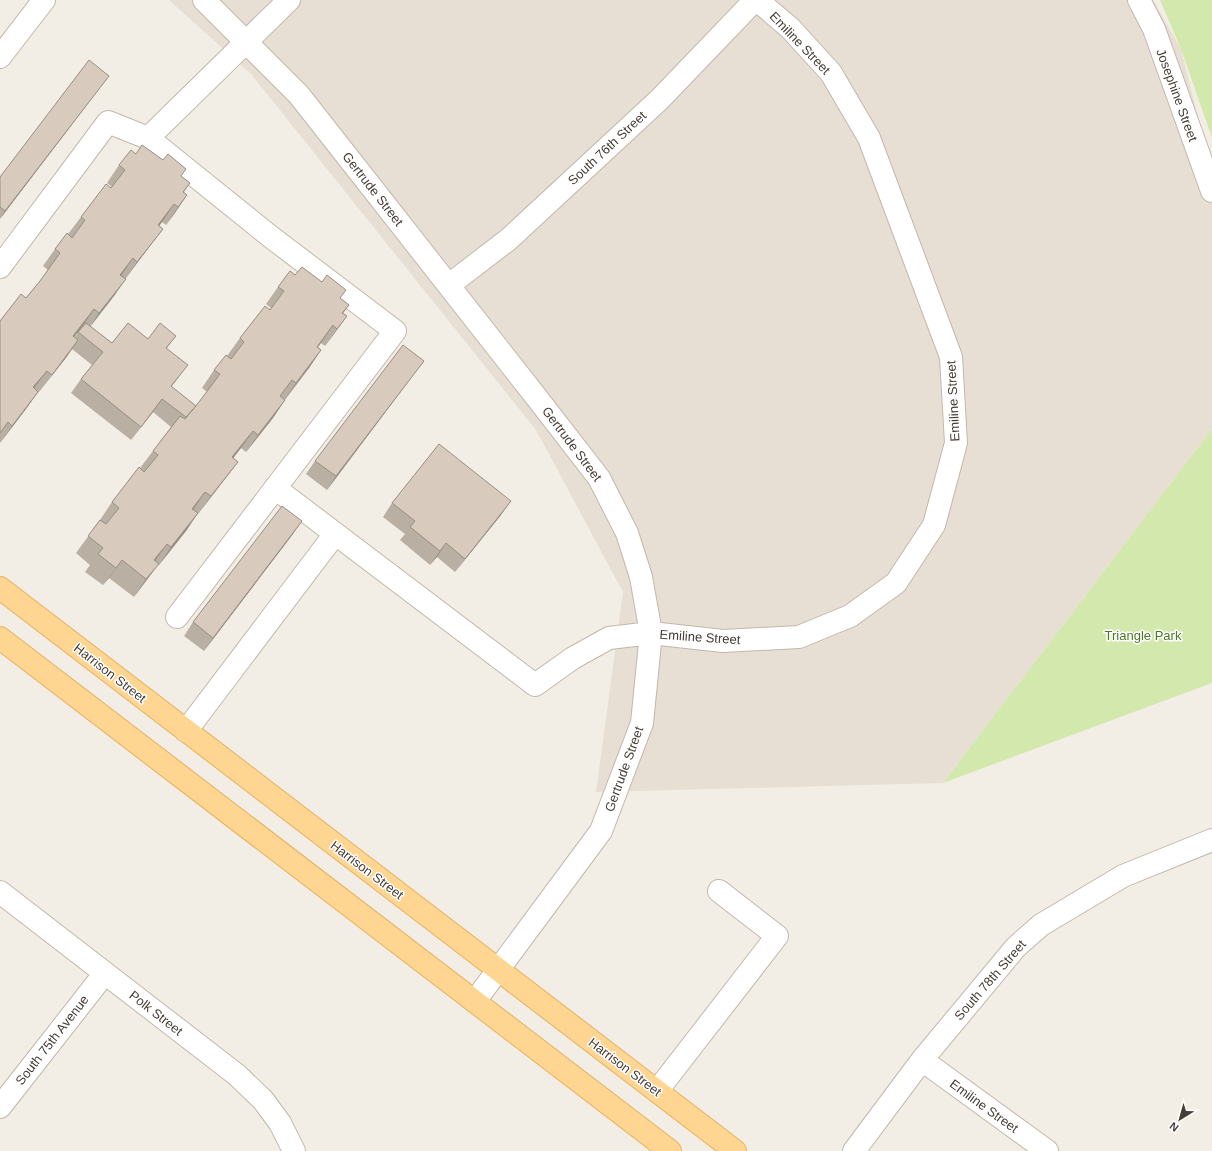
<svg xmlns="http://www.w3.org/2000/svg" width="1212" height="1151" viewBox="0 0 1212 1151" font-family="Arial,sans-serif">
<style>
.residential{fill:#e7dfd3}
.green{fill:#d3e8ad}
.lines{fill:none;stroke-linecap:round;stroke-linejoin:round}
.minor-casing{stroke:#c2b7ab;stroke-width:24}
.major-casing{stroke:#e6b161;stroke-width:24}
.minor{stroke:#fff;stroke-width:22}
.major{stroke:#ffd592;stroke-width:22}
.wall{fill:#baafa3;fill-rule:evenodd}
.shaded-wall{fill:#978e84}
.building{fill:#d8cbbd;stroke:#978e84}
.labels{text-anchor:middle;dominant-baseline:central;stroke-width:3;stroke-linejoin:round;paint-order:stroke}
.street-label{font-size:13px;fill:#463d35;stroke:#fff}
.park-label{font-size:13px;fill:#4e7827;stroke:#fff}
</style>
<rect width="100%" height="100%" fill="#f3eee5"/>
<!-- residential -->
<path class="residential" d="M169,0H1153L1181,49L1212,173V429L943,783L596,792L623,592L536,430L251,74Z"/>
<!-- green -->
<path class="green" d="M1160,0H1212V138L1181,49Z
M1212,429V683L943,783Z"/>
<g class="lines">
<defs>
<path id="minor" d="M204,0L299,95L537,398L599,478L627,533L641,577L651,633L642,723L601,831L475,1001
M1139,0L1154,29L1212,191
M0,57L44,0
M148,138L271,237L395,331L177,617
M0,267L108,122L148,138L289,0
M449,285L509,239L660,99L755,0
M275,488L535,685L573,658L609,638L651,633L723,641L799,637L850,616L896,583L934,525L956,443L951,357L869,138L831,73L790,28L757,0
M186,731L335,534
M0,892L237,1075L263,1100L280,1123L294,1151
M922,1060L1047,1151
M657,1091L777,936L719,891
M0,1107L105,973
M854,1151L922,1060L1016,947L1041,925L1123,876L1212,840"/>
<path id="major" d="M0,588L735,1151
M0,638L670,1151"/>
</defs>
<!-- minor casing -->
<use href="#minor" class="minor-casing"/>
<!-- major casing -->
<use href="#major" class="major-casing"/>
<!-- minor -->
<use href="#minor" class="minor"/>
<!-- major -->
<use href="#major" class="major"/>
</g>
<!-- wall -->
<path class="wall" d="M99,89L0,219V177Z
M136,154L181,176L190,183L184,192L187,195L166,225L162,222L159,226L163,229L150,246L126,278L114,296L90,326L112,343L148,339L176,336L167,348L178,378L171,387L196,406L207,392L202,388L214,370L227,356L240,338L271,308L266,304L278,287L295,275L340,298L349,305L343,314L347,316L334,334L325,346L321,343L318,347L321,350L309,368L285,400L273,418L246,452L241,448L233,458L238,462L225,479L198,514V513L186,531L159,565L158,564L146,581L134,597L109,578L103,585L85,572L90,565L76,553L100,520L112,502L140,468L153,451L171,427L153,412L131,440L71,393L81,379L92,365L72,349L39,392H38L26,409L0,443V321L26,298L40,281L48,270L43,266L55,249L68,234L81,217L112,187L107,183L119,165ZM82,327L75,337H74Z
M424,361L414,374L327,490L306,474L315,461Z
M392,503L501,515L455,572L437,557L430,565L400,540L405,534L383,517Z
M293,534L204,651L184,636L193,622Z"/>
<!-- shaded-wall -->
<path class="shaded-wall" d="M109,76L99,89L0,219L5,211Z
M187,195L175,213L166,225L178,207Z
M174,204L162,222L146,243L158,225Z
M163,229L150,246L125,279L137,262Z
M133,258L121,276L120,275Z
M126,279L114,296L87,331L99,313Z
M94,309L82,327L61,354L73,336Z
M347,316L334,334L325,346L337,329Z
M333,325L321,343L305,364L317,347Z
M78,340L66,358L39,392L52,375Z
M321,350L309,368L284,400L296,383Z
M424,361L414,374L327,490L336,476Z
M188,365L178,378L161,400L171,386Z
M47,371L34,388L33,387Z
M38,392L26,409L0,443L12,426Z
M162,399L153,412L131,440L141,427Z
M285,400L273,418L246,452L258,435Z
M253,431L241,448L220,475L232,457Z
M238,462L225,479L198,514L211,496Z
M205,492L193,510L192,509Z
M511,501L501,515L455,572L465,559Z
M198,513L186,531L159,565L171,547Z
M302,521L293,534L204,651L213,638Z
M446,543L437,557L430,565L440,551Z
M167,544L155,561L142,578L154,560Z
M122,560L109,578L103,585L116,568Z
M159,564L146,581L134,597L146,579Z"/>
<!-- building -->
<path class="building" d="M89,60L109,76L5,211L0,207V177Z
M142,145L163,160L168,154L186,169L181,176L190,183L183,192L187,195L178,207L174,204L158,225L163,229L137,262L133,258L120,275L126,279L99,313L94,309L73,336L78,340L52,375L47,371L33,387L38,392L12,426L8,422L0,433V321L21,294L26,298L40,281L60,253L55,249L67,233L72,238L85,220L81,217L106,184L111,188L125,170L119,165L131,150L136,154Z
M302,267L322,282L327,275L346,290L340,298L349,305L342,313L347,316L337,329L333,325L317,347L321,350L296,383L292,380L280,396L285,400L258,435L253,431L232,457L238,462L211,496L205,492L192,509L198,513L171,547L167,544L154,560L159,564L146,579L122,560L116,568L98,554L103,548L88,536L100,520L106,524L119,508L112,502L139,467L144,472L158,455L153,451L180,416L185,419L199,402L220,374L214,370L226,355L231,359L244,342L240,338L265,306L270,310L284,291L278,287L290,271L295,275Z
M86,323L112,343L128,323L148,339L160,323L176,336L166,348L188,365L171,386L196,406L186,417L162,399L141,427L81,379L103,352L78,332Z
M403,345L424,361L336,476L315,461Z
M439,444L511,501L465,559L446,543L440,551L410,527L415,521L392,503Z
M282,506L302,521L213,638L193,622Z"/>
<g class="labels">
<!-- street labels -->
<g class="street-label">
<text transform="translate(800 43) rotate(46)">Emiline Street</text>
<text transform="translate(1177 95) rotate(70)">Josephine Street</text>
<text transform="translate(607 148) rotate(-43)">South 76th Street</text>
<text transform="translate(373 189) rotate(52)">Gertrude Street</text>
<text transform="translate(953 401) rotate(-93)">Emiline Street</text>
<text transform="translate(572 444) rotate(53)">Gertrude Street</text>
<text transform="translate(700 637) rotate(4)">Emiline Street</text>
<text transform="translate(110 673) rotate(38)">Harrison Street</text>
<text transform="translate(624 769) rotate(-70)">Gertrude Street</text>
<text transform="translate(367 870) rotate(37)">Harrison Street</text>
<text transform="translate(990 980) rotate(-49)">South 78th Street</text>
<text transform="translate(156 1013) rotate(38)">Polk Street</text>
<text transform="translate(52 1040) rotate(-52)">South 75th Avenue</text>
<text transform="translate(625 1067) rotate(37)">Harrison Street</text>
<text transform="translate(984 1106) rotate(36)">Emiline Street</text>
</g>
<!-- park labels -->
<g class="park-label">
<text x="1143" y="635">Triangle Park</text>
</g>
</g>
<!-- north arrow -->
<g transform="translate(1180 1119) rotate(217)" stroke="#ffffff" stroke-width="3" paint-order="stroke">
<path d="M0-3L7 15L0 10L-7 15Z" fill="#463d35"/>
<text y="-6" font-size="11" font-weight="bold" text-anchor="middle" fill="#463d35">N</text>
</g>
</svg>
